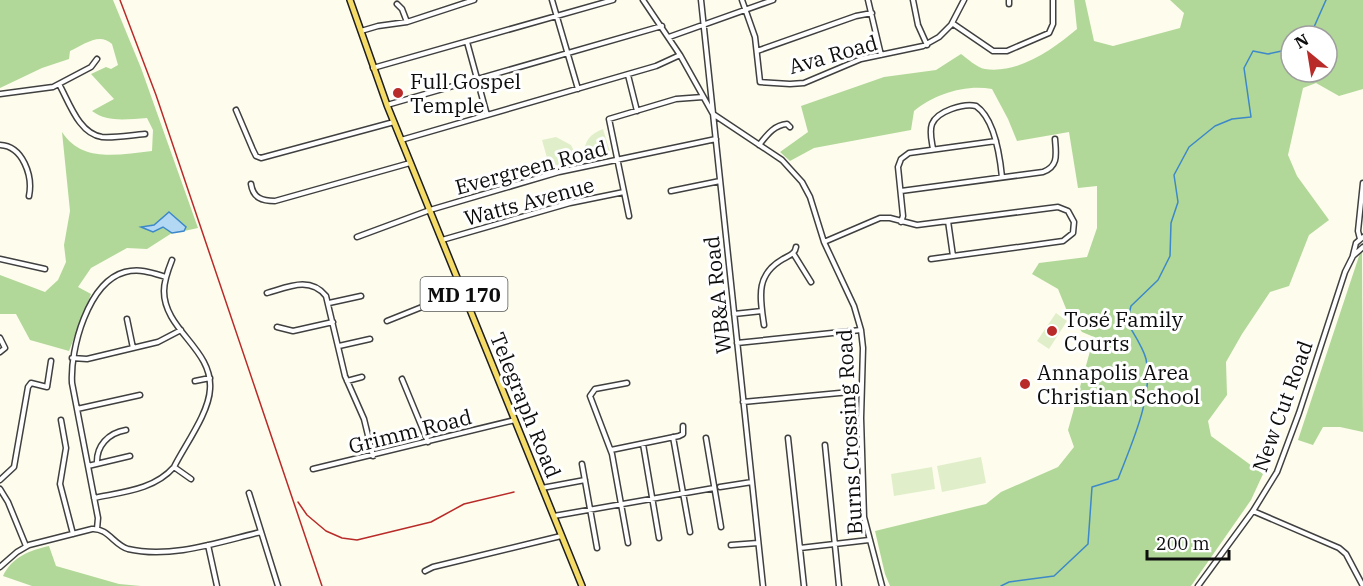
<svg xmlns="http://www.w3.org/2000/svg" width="1363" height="586" viewBox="0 0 1363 586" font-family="'IBM Plex Serif',serif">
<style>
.forest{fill:#b1d898;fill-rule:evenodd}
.pitch{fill:#e0efca}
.water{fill:#b3d8f4;stroke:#3c88c9;stroke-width:1.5}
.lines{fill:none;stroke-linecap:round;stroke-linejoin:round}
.stream{stroke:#3c88c9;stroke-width:1.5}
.minor-casing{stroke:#404040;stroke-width:7}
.major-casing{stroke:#1e1e1e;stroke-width:8}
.minor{stroke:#fff;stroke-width:4}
.major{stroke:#f5db67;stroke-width:5}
.rail{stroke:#b92b29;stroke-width:1.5}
.poi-dot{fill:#b92b29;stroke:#fff;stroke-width:2}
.labels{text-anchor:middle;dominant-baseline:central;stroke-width:6;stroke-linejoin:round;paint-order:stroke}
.shield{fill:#fff;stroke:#565656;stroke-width:1.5}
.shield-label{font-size:20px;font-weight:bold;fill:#0d0d0d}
.street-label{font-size:21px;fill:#0d0d0d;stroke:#fff}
.poi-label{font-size:21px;fill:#0d0d0d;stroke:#fff;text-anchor:start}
</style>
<rect width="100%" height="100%" fill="#fefced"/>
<!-- forest -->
<path class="forest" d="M0,0H113L141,68L198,228L184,231L186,227L169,212L154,225L142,228L163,227L172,233L147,249L127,248L91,268L78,287L91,294L69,351L30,340L16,314H0V275L45,292L58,280L66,262L64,245L70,211L62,132C83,164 120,154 152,151L153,130L147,118C128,119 108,123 92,111L114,99L91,74L106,67L111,69L118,65L112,44C99,32 84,45 70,51L69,59L42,68L0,88Z
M1074,0H1085L1094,41L1113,46L1180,28L1184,13L1170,0H1363V89L1339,96L1316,83L1303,88L1288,155L1297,176L1329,220L1309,235L1289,286L1270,292L1242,334L1226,362L1227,395L1208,421L1211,436L1263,474L1251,500L1191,586H890L885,574L875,531L986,504L1001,492L1058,467L1074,447L1068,430L1094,337L1082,332L1067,311L1058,289L1032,274L1039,263L1087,257L1097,228V186L1078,188L1069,132L1017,141L1008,119L992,89C966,84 934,94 914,111L911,130L814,148L790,161L780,152L808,132L801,106L884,77L936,70L961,54C967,58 977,68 985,69C1019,74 1053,49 1077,29ZM1291,36H1327V72H1291Z
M1362,247L1363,432L1340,427H1323L1313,445L1298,440Z
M49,546L56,566L119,584L141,586H32L3,576C12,557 30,550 49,546Z"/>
<!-- pitch -->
<path class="pitch" d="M603,129L610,152L607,154L584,158C583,143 589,134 603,129Z
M556,137L571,145L578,159L552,167L549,165L542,140Z
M1056,313L1067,321L1049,349L1037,341Z
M981,457L986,483L942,492L937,466Z
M932,467L935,489L894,496L891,474Z"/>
<!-- water -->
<path class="water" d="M169,212L186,227L184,231L172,233L163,227L153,232L141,227L154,225Z"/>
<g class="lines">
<!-- stream -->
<path class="stream" d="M1304,36L1314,27L1326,0
M1001,586L1009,582L1054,576L1088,544L1092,487L1118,479C1131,445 1154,396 1146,359C1143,347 1133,333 1127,322L1131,306L1158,280L1170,256L1171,223L1178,202L1174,175L1189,147L1215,126L1232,119L1251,117L1244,68L1253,51L1268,54L1291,49"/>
<defs>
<path id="minor" d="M552,0L578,89
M643,0L680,55L713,114L782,160L802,182L810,197L824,242L854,306L861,330L863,348L861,418L864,517L882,586
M701,0L763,586
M742,0L755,37L760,82L790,84L804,83L861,59L923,46L939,37L951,25L964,0
M868,0L881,55
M913,0L918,25L927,45
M1009,0V4
M397,4L402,9L407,22
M952,23L993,51H1007L1049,33L1053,24V0
M361,31L378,26L407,22L474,0
M669,37L773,0
M467,42L487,115
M757,51L856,16L872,13
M373,68L613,0
M628,75L637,111
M59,84C69,102 79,134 102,137C116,138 131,135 145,134
M0,94L53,87L91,67L97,59
M387,105L662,26
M236,110L253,150L256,156L261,158L394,122
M401,140L656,66L680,55
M0,145C23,146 33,176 29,196
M759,145C767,135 774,125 787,124L790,127
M933,149C932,142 929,132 932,124C937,111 964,103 976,106C995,119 1000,157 1002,177
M251,184C253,198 262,201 275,201L410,163
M671,191L720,181
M901,191L1043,172C1059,166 1056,154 1055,139
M629,216L609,119L676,99L703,97
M948,221L953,256
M901,222L903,216L898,167L901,159L909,153L996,141
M357,237L430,210L559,172L716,139
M1360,239L1358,231L1363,183
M442,240L570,203L624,192
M824,242L880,218H890L917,225L1058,207L1068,211L1074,222L1073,233L1063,241L931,259
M793,253L811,282
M1353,255L1356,243L1363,237
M0,259L45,269
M267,293C288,287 310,276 326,296L345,376L364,419L373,456
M329,303L361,296
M734,314L762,311
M127,319L133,348
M387,321L462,291
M764,325C760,297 755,275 783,259C790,255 795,254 796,247
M277,327L293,331L333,322
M0,338L5,348L0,352
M737,343L861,330
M339,346L370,339
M72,358L87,359L158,342L181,330
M402,379L428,442
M195,381L210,378
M347,381L362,377
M627,383L595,389L590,396L612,454L628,543
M743,402L861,391
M77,409L140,395
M61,420L66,448L60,484L73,534
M673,437L690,532
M706,438L721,527
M788,438L804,586
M643,444L659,538
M825,445L839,586
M611,450L679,436L683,434V426
M97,464C96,446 108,433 126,430
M582,464L597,548
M88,466L130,456
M174,467L191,479
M313,469L515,420
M0,480L14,467L28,387L31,383L47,387L51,361
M720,487L752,482
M542,488L585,480
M0,489L8,502L26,546
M249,493L278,586
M94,498C122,492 154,490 174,467C185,445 209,413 210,389C213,349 164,330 164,291C164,281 168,270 172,260
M1253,511L1339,548L1346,554L1363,586
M554,516L714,488
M97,529L98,518L72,383C70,349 88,282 125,272C140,268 153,273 166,277
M208,545L217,586
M731,545L758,543
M800,548L869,540
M0,567L17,552L29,545L92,529C108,528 114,545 128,549C171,559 219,542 261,532
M425,571L433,567L561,536
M1198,586L1253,511L1277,472L1299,413L1345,272L1353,256L1363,247"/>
<path id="major" d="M350,0L387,105L582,586"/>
</defs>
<!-- minor casing -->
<use href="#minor" class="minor-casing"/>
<!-- major casing -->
<use href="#major" class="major-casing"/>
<!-- minor -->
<use href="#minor" class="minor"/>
<!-- major -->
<use href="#major" class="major"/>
<!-- rail -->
<path class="rail" d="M120,0L156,95L322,586
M298,502L307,515L326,531L342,538L357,540L431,522L464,504L514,492"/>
</g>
<!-- markers -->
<g class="poi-dot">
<circle cx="398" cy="93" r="6"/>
<circle cx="1052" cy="331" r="6"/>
<circle cx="1025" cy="384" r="6"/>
</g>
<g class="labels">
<!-- shield labels -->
<rect class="shield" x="420.5" y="277" width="87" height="34" rx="4.5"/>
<g class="shield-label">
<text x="464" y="294">MD 170</text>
</g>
<!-- street labels -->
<g class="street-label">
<text transform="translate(833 54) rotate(-16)">Ava Road</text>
<text transform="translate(531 167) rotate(-15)">Evergreen Road</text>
<text transform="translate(529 201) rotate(-15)">Watts Avenue</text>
<text transform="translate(717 295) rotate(-96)">WB&amp;A Road</text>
<text transform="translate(526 405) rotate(68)">Telegraph Road</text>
<text transform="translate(1282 406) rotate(-70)">New Cut Road</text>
<text transform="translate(410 431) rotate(-14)">Grimm Road</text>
<text transform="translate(849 432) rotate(-93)">Burns Crossing Road</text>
</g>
<!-- poi labels -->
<g class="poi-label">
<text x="410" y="81">Full Gospel<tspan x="410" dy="24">Temple</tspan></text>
<text x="1064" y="319">Tosé Family<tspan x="1064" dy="24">Courts</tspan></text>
<text x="1037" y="372">Annapolis Area<tspan x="1037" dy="24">Christian School</tspan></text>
</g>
</g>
<!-- north arrow -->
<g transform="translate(1309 54) rotate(330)"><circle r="28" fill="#ffffff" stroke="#9e9e9e" stroke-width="1.5"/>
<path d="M0-4.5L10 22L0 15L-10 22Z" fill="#b92b29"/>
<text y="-9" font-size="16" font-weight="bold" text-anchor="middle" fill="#0d0d0d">N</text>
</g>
<!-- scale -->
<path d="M1147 550v9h82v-9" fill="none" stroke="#0d0d0d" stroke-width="3"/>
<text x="1156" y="550" font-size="18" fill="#0d0d0d" stroke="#ffffff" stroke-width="4.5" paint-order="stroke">200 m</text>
</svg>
